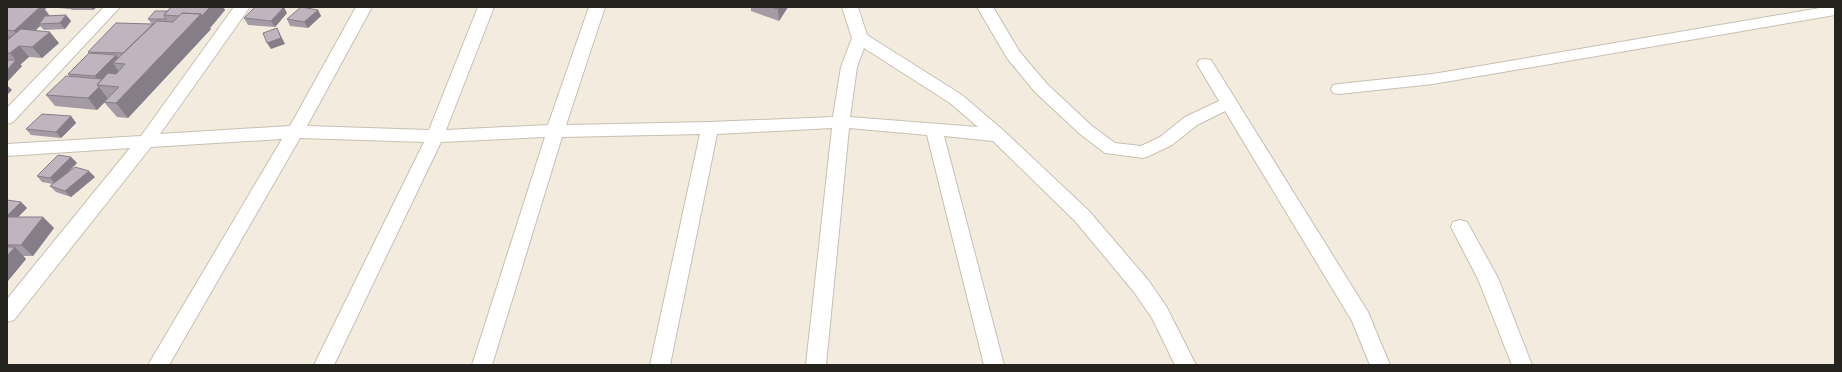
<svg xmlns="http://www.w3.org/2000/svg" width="1842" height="372" viewBox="0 0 1842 372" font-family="'Sofia Sans Condensed',sans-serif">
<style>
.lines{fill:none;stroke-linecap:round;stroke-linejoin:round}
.street-casing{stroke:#c7c0b2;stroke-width:2}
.street{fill:#fff;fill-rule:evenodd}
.wall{fill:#a59ba4}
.shaded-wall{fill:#867e86}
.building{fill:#c0b4bf;stroke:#867e86}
</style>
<rect width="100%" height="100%" fill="#f3ecde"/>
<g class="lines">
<defs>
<path id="street" d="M104,7H120L13,122L7,124V108Z
M234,7H250L160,134L290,126L356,7H372L307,126L429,130L478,7H494L446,130L548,125L589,7H605L566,125L710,122L833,117L841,67L852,38L842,7H858L867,35L962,95L1004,131L1089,211L1148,280L1166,306L1196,365H1175L1152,318L1134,292L1075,221L993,141L944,136L1004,365H984L927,135L849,128L826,365H806L832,128L717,134L670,365H650L700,134L562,137L492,365H472L545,137L441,142L334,365H314L424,142L300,138L169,365H148L282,139L151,147L14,320L7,322V299L130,148L7,156V144L141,136ZM864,48L950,103L978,127L850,117L857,67Z
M977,7H993L1019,51L1047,84L1092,126L1115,143L1141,146L1160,137L1185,117L1219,101L1197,64L1199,60L1205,59L1211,60L1368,312L1390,365H1370L1352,321L1225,111L1197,125L1172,145L1149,156L1143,158L1105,153L1080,134L1035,92L1007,58Z
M1826,7H1835V15L1433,84L1339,94L1333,93L1331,89L1333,85L1339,84L1433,74Z
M1460,220L1467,222L1498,278L1532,365H1512L1478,279L1451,227L1453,222Z"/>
</defs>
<!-- street casing -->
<use href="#street" class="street-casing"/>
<!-- street -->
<use href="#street" class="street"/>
</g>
<!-- wall -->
<path class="wall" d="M7,7H48L45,9L50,16L66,15L71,21L65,29L44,30L40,26L36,30L59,43L42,58L29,57L20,64L22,66L8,81H7Z
M48,7H97L93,10H72L70,9H69Z
M171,7H223L225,10L210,28L211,29L128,118L117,117L104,102L97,110L55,106L46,95L69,76L68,74L89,53L88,52L152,24L148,19L167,11Z
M751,7H788L779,21L751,11Z
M318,10L321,16L308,28L290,26L287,19Z
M287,13L275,27L248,25L244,18Z
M71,116L76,123L61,138L31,135L26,129Z
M71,157L77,163L67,173L95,177L71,197L56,192L50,186L53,184L42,182L37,176Z
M7,200L21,202L27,208L18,217H43L54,228L33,256H23L26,259L7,282Z"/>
<!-- shaded-wall -->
<path class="shaded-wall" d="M40,7H43L50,17L39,24L40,26L23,42L14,31Z
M43,7H48L45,9Z
M91,7H97L93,10Z
M210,7H223L225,10L210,28L211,29L128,118L116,103L201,14Z
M284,7L287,13L275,27L271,21Z
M779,7H788L779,21L778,9Z
M318,10L321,16L308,28L304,22Z
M66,15L71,21L65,29L60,23Z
M277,28L285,44L271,49L267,43Z
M50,32L59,43L42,58L32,47Z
M22,44L20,46L29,57L20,65L10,53H7Z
M116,55L124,64L113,63L119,72L102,85L95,76Z
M16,60L22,66L8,81L7,79V70Z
M7,85L12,90L7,95Z
M99,87L108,99L97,110L88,98Z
M71,116L76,123L61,138L56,132Z
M71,157L77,163L56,184L50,178Z
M89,171L95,177L71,197L65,191Z
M21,202L27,208L9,226L7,224V216Z
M43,217L54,228L33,256L21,245Z
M15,247L26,259L7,282V256Z"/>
<!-- building -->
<path class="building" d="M7,7H40L14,31L7,30Z
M171,7H210L202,16L201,14L182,13L179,16L164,15Z
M255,7H284L271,21L244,18Z
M301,7L318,10L304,22L287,19Z
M771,7H779L778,9Z
M155,11H167L164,15L166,19H148Z
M182,13L201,14L116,103L104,102L119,87L97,85L108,73L116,74L125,64L113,63L157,21L173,22Z
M66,15L60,23L39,24L45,16Z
M116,23L153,24L123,53L88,52Z
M277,28L281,38L267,43L263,33Z
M21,29L50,32L32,47L19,46L10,53H7V40Z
M7,37H11L7,40Z
M89,53L116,55L95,76L68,74Z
M7,60H16L7,70Z
M66,76L102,79L97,85L99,87L88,98L46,95Z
M42,114L71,116L56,132L26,129Z
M58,155L71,157L50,178L37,176Z
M75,167L89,171L65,191L50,186Z
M7,200L21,202L7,216Z
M7,217H43L21,245H7Z
M7,247H15L7,256Z"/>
<!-- border -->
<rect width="1842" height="372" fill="none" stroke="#25231e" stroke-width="16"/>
</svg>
